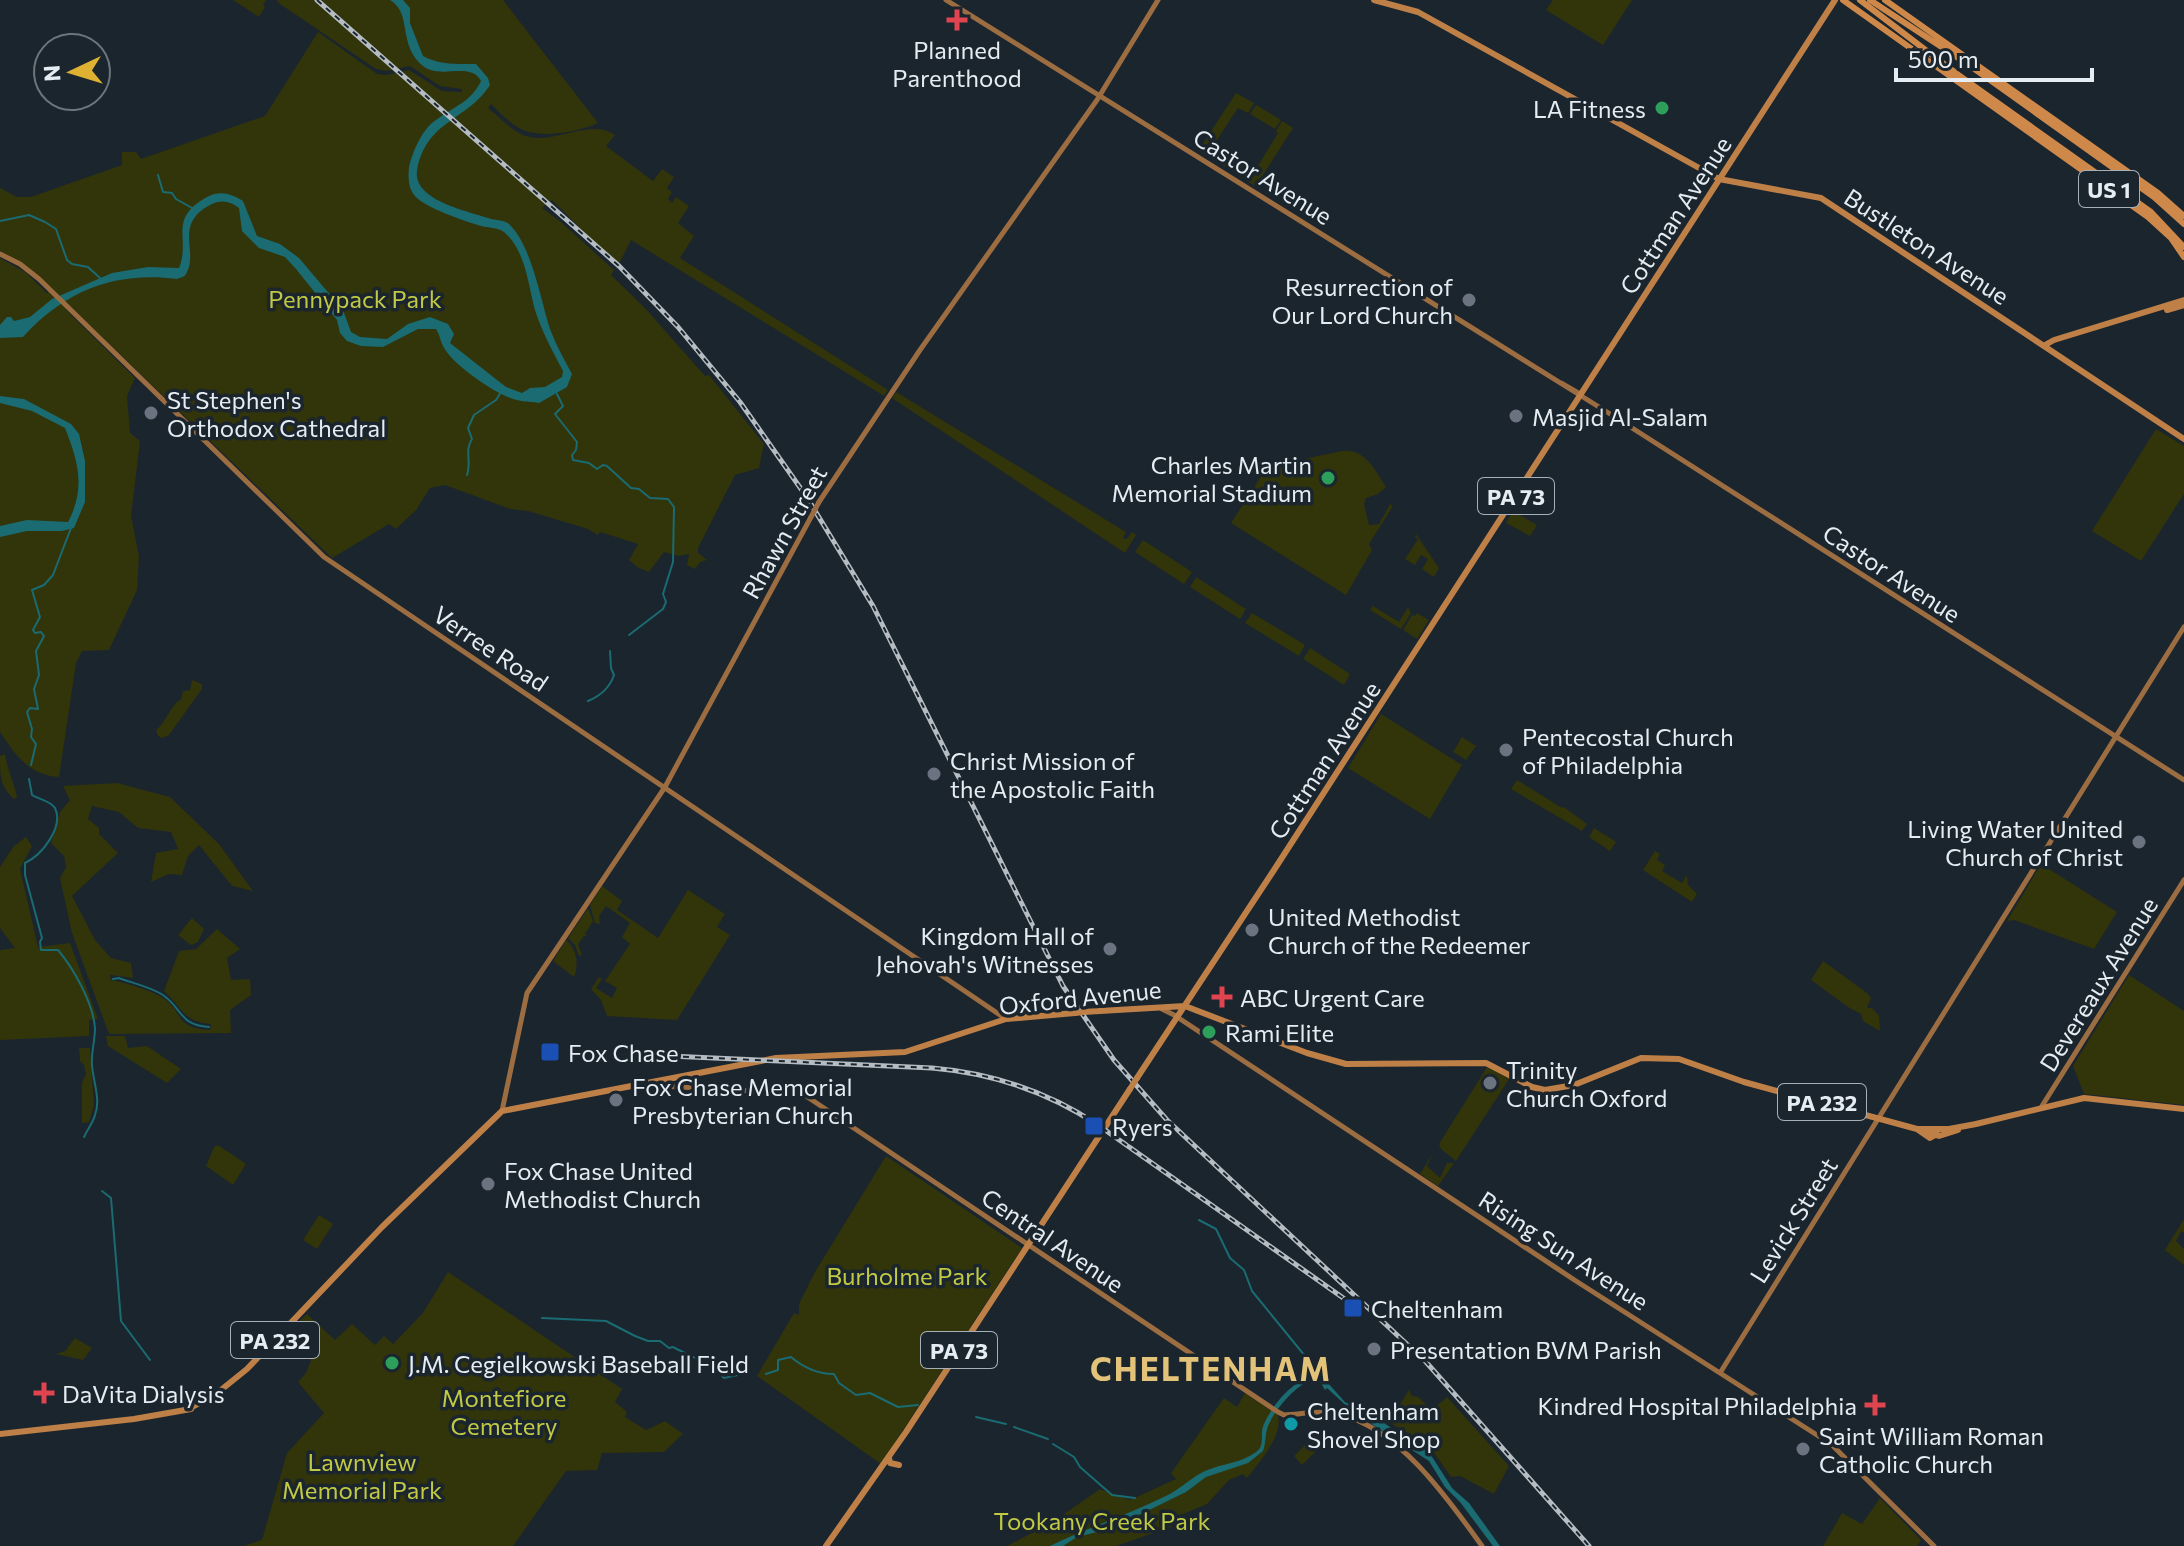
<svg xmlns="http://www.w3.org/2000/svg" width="2184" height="1546" viewBox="0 0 2184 1546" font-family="Commissioner,sans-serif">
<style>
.green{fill:#32340a}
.water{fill:#1a6b72}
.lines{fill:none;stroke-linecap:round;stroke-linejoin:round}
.stream{stroke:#1a6b72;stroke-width:2}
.secondary{stroke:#9d6d42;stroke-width:5}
.primary{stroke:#bf8048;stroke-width:6}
.trunk{stroke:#ce894a;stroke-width:6}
.rail-casing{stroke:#b5bdc3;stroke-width:5}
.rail{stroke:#1b252e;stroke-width:2;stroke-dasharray:6;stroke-linecap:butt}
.secondary-bridge{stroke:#9d6d42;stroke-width:5}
.primary-bridge{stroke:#bf8048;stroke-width:6}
.health-dot{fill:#e0444e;stroke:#1b252e;stroke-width:3}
.leisure-dot{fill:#2e9e5b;stroke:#1b252e;stroke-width:3}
.worship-dot{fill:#6b7280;stroke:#1b252e;stroke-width:3}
.transit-dot{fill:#1a4fb4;stroke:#1b252e;stroke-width:3}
.culture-dot{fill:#0f9aa8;stroke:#1b252e;stroke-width:3}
.labels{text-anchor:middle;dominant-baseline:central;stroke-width:7;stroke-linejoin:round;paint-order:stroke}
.shield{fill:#1b252e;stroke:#a8b0b7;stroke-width:2}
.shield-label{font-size:22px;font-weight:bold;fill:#e5ecf2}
.poi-label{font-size:24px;fill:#e5ecf2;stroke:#1b252e;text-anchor:start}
.street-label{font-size:24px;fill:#e5ecf2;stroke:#1b252e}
.park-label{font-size:24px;fill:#c2ca43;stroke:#1b252e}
.district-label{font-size:32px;font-weight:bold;letter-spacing:2px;fill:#e2c379;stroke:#1b252e}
</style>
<rect width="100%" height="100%" fill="#1b252e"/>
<!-- green -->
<path class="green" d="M233,0H266L263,5L265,7L259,17Z
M278,0H503L598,123C578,132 541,139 521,129C509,123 500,113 491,104L488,108C498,116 510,129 523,135C553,147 588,117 615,135L606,146L653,181L662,169L674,177L667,188L672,192L668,199L672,203L676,197L689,206L678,223L694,236L680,258L888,390L884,396L631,240L618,266L552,200L542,208L561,222L614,270L611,275L645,308L705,376L709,375L764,444L759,468L735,475L698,548V553L707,560L700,562L695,569L687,565L689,554L678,556L664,552L649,572L637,567L629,560L638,544L600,532L598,535L588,529L528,511L510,509L445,485L430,488L416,510L396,529L389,524L332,558L71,307L65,309L135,378L127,396L130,433L140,441L131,516L139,556L137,590L109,650L82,651L76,663L59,777C29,775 16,756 0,732V258L25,272L47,293L53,290L28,267L0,251V188L17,197H31L122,165V152H136L141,159L265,116L318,32L377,74L387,75L409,70L442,91L462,92V89L440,86L410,66L387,71L376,69L277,2Z
M1553,0H1632L1603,45L1546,10Z
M1236,93L1254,103L1248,113L1238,108L1207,155L1198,151Z
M1256,105L1281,120L1275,129L1250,114Z
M1282,121L1293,128L1263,175L1265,177L1258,188L1248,182L1278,133L1276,131Z
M1216,144V149L1249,167L1248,170L1252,172L1247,180L1209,157Z
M896,392L1126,532L1123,538L1127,539L1132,532L1136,535L1125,553L892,398Z
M2156,429L2184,446V494L2141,561L2092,531Z
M1342,451C1366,449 1374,469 1386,487L1378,494L1366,498L1364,504L1369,525L1379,524L1390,504L1393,506L1369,544L1372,550L1346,595L1231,523L1267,467Z
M1514,509L1516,513L1537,525L1530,536L1506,523Z
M1416,534L1439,568L1434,577L1422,569L1428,559L1421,555L1415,565L1405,559L1418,539L1415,537Z
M1143,540L1192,572L1184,584L1135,552Z
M1196,577L1246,609L1240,619L1190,587Z
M1373,606L1399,622L1408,607L1411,613L1401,629L1370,610Z
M1252,613L1305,645L1299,656L1245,623Z
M1417,613L1429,620L1417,639L1403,630L1412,615L1415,616Z
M1310,648L1350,674L1344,685L1303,659Z
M192,680L202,684V689L169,735L162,738L158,736L156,730C167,721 169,707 181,699L183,691L190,690Z
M1381,714L1462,765L1430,819L1348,768Z
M1462,737L1476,746L1466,760L1453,752Z
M5,754C7,769 14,782 17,797L14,799C0,786 0,777 0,756Z
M1517,780L1562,808L1564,807L1587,824L1582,831L1511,789Z
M117,783L170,797L219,844L253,891L232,886L199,845L188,856L182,875L169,874L151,882L156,853L178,849L171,832L138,828L119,812L92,806L88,819L99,828V834L118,853L72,896L95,940L111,958L131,963L133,978L110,975L111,980C126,983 147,989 160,996C185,1010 172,1028 210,1030L211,1024C184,1022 183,1009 164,991L179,951L196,949L217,929L240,949L227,958L231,980L250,979L251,995L230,1010L231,1033L109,1034L72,933L60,878L66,867L64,856L51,843L60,812L70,800L63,786Z
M1594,828L1616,842L1610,851L1589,837Z
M26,837L32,846L20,869L38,947L70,943L98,1019L89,1020V1036L0,1040V950L15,948L0,928V867L14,846Z
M1655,851L1660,854L1657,860L1665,865L1662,871L1682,883L1687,875L1688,885L1697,894L1692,902L1643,870Z
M2041,864L2117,912L2094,949L2014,920L2007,921Z
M602,886L622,901L617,910L658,938L688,890L725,914L717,927L730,935L677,1020L607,1016L601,1000L591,989L599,977L602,979L596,988L612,998L617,988L605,981L630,944L622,937L630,923L606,906L599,916L600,924L595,923L590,905Z
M588,908L593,921L585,934L587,936H584L578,944L582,955L579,956L575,945L568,938Z
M192,918L204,929L198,942L191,945L178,935Z
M566,940C577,948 579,966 574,977L553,961Z
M1823,961L1867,993L1871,998L1867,1008H1872L1879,1016L1880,1031L1863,1021L1861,1014L1848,1007L1811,980Z
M2129,975L2184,1011V1105L2084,1094L2073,1066Z
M125,1036L128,1048L147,1046L181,1069L167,1083L108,1046L106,1036Z
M79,1048H90L94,1105L89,1122L82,1123V1083L86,1074L84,1065L80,1061Z
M1487,1067L1509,1079L1456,1161L1441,1149L1439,1144Z
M218,1145L246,1164L233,1185L206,1166L214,1147Z
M1433,1153L1427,1166L1440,1178L1447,1163H1454L1438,1186L1420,1174Z
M886,1156L1022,1248L881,1464L757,1376L794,1313L799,1315V1304L815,1272Z
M319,1215L333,1224L317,1249L303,1240Z
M2184,1219V1233L2181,1231L2176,1241L2184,1249V1265L2165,1250Z
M448,1272L622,1389L615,1402L627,1412L625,1417L646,1430L665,1421L683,1434L664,1452L602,1453L597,1470L566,1471L513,1546H243L262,1540L287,1453L324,1413L298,1382L306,1373L311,1360L285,1335L307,1314L335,1340L352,1324L375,1345L384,1336L393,1344L423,1313Z
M75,1338L92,1348L83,1360L56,1354L65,1351Z
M1409,1390L1412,1396L1418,1397L1432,1410L1447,1397L1509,1466L1494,1494L1460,1476L1451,1477L1430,1447L1389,1422Z
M1245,1393L1278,1415C1283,1437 1259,1462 1247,1478L1243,1474L1229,1480L1207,1504L1174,1518L1176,1525L1116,1546H1007L1051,1523L1100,1489L1130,1500L1176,1479L1171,1473L1224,1398L1237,1407Z
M1308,1442L1317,1450L1302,1465L1294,1456Z
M1880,1498L1921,1540L1917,1546H1823L1842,1513L1862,1524Z"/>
<!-- water -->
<path class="water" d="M390,0H403L410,8V23L423,56C439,65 457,64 476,64L488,78L490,85C467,121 426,120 417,171C413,200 467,211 488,218C497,221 505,219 511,226C532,248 541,301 550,329C556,345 564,359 572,374L567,387L539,403C528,401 518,402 508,397C490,390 451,363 443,346C440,340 440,335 436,329H418L383,347L361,346L347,341L340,333L337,320L296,269L285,257L259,248L242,231L239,208C230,201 221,199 210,205C174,224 198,251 187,272C185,277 182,277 177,279C114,271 65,291 23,337L0,338V325L7,317H11L14,321L30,317L52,299L112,273L148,267L179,268C191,239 167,219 207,197C221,190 231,194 243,201L257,236L280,244L299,258L343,310L351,332L360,337L387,339L408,324L430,317L448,324L454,334L450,343L506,387L522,393L530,388L545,387L562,377L563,371C553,352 542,332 535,310C528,285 526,251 504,232C497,227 489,228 481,226C465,221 425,208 415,196C408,189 408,176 409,167C413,151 422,129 436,120C453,107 471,102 481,81C470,61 440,80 423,66C397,45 413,14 390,0Z
M0,396L24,399L71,424L79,434L85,461V502L74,528L62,531H27L0,537V526L27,520L68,522C86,488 78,461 65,428L32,411L0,403Z
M1317,1376L1327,1382L1345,1402L1373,1416L1429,1452L1452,1488L1469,1503L1500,1546H1493L1460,1502L1445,1487L1429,1461L1353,1412L1327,1388L1325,1390L1321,1383L1313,1379C1295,1386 1276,1408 1268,1426C1265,1434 1266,1443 1263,1451L1248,1463L1206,1477L1186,1492L1141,1514L1105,1530L1077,1537L1063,1546H1050C1089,1527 1130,1514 1168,1495C1181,1488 1192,1477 1205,1471C1223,1463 1239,1464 1256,1452C1266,1445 1259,1434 1264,1424C1273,1404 1294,1378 1317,1376Z"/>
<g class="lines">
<!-- stream -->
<path class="stream" d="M158,175L163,192L172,193L176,199L194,209
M0,221L29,215L45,222L56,229L67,260L72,264L88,267L100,278
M557,394L563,406L555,414L577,442L576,450L572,455L573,460L589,463L597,469L603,465L607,466L631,488L639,489L650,498L668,499L674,507L673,562L663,594L666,602L663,609L629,635
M467,475C472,462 464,451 472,439L468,428L474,415L496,400L501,392
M588,701C600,696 610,687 614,675L611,668L610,651
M31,765L36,744L31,737L32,729L27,712L30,708L38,709L34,689L39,675L36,651L44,636L41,632L35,633L33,630L40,617L32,590L44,585L53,575L71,528
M29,779L32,795C38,799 51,801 55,808C64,827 42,855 25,863V875L42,938L40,942L41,950H58C74,969 93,1003 95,1028C95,1041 91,1053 92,1065C93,1081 101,1100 95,1115C93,1123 87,1130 84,1137
M113,979L119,978C132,983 151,987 163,995C183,1009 179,1025 209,1027
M102,1191L111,1198L121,1321L150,1360
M1199,1220L1216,1229L1230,1258L1244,1270L1252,1291L1305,1356L1319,1377
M542,1318L606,1321L635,1336L648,1341H660L669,1348L673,1347C690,1356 712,1364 724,1378L738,1375
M766,1374L778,1370V1360L791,1357C804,1368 817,1374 834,1374L839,1383L856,1395L870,1393L898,1407L918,1405
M976,1417L1006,1424
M1014,1427L1048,1439
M1053,1444L1074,1457L1080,1467L1112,1495L1135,1498"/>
<!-- secondary -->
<path class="secondary" d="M946,0L1607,412L2184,780
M0,254L20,264L39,279L324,557L1006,1019
M1561,383L1580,394
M819,502L920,350L1097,100L1158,0
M1162,1009L1174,1015L1576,1281L1831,1444L1934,1546
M644,1085L803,1094L1278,1412L1284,1415C1303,1414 1321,1410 1339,1414C1400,1429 1448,1499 1482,1546
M2042,1106L2184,880
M502,1111L527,993L665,787L811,517
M1720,1373L2184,627"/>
<!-- primary -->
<path class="primary" d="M1374,0L1418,12L1719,179L1821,198L2184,439
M2167,310L2184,305
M2045,345L2054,340L2184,300
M1083,1012L1185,1006L1307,1053L1346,1064L1486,1063L1532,1087L1545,1090L1574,1085L1641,1058L1679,1059L1744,1082L1917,1129H1949L1976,1124
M1137,1078L1274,870L1835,0
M1976,1124L2084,1098L2184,1109
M1917,1129L1930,1138L1937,1134
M1927,1132L1939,1136L1958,1130
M188,1409L216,1394L247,1369L382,1227L502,1111L776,1058L905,1052L1006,1019L1075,1013
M0,1434L134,1419L191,1409
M889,1458L890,1463L899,1465
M826,1546L906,1432L1130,1089"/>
<!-- trunk -->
<path class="trunk" d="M1843,0L2148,217L2171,238L2184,257
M1860,0L1957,74L2151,212L2184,247
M1870,0L1969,65L2154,197L2184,224
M1885,0L2158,193L2184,216"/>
<defs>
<path id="rail" d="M317,0L619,266L678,327L740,402L806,496L873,606L1063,986L1114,1060L1167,1120L1426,1362L1589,1546
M647,1055L932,1068C992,1073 1048,1092 1098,1125L1356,1307"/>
</defs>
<!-- rail casing -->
<use href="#rail" class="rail-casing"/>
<!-- rail -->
<use href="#rail" class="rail"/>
<!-- secondary-bridge -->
<path class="secondary-bridge" d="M811,517L819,502"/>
<!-- primary-bridge -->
<path class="primary-bridge" d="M1075,1013L1083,1012
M1130,1089L1137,1078"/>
</g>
<!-- markers -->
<g class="health-dot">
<path d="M953 8h8v8h8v8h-8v8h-8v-8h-8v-8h8z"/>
<path d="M1218 985h8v8h8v8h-8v8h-8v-8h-8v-8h8z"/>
<path d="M40 1381h8v8h8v8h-8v8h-8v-8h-8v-8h8z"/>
<path d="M1871 1393h8v8h8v8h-8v8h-8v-8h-8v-8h8z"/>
</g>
<g class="leisure-dot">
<circle cx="1662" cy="108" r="8"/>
<circle cx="1328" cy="478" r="8"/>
<circle cx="1209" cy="1032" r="8"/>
<circle cx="392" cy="1363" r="8"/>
</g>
<g class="worship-dot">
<circle cx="1469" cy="300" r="8"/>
<circle cx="151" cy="413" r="8"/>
<circle cx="1516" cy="416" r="8"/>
<circle cx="1506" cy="750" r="8"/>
<circle cx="934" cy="774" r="8"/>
<circle cx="2139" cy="842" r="8"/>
<circle cx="1252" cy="930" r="8"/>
<circle cx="1110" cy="949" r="8"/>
<circle cx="1490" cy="1083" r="8"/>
<circle cx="616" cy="1100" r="8"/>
<circle cx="488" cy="1184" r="8"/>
<circle cx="1374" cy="1349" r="8"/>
<circle cx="1803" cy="1449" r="8"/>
</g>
<g class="transit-dot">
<rect x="540" y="1042" width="20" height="20" rx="4"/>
<rect x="1084" y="1116" width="20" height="20" rx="4"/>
<rect x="1343" y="1298" width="20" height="20" rx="4"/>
</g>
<circle class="culture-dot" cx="1291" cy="1424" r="8"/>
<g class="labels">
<!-- shield labels -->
<g class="shield">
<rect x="2079" y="171" width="60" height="36" rx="6"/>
<rect x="1478" y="478" width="76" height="36" rx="6"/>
<rect x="1778" y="1084" width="88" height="36" rx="6"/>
<rect x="231" y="1322" width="88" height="36" rx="6"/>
<rect x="921" y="1332" width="76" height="36" rx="6"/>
</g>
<g class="shield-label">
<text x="2109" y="189">US 1</text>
<text x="1516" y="496">PA 73</text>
<text x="1822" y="1102">PA 232</text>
<text x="275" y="1340">PA 232</text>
<text x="959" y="1350">PA 73</text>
</g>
<!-- poi labels -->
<g class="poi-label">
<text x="957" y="49" text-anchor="middle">Planned<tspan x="957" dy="28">Parenthood</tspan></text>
<text x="1646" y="108" text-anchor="end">LA Fitness</text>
<text x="1453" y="286" text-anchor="end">Resurrection of<tspan x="1453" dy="28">Our Lord Church</tspan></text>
<text x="167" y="399">St Stephen's<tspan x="167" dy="28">Orthodox Cathedral</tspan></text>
<text x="1532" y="416">Masjid Al-Salam</text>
<text x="1312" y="464" text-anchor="end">Charles Martin<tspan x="1312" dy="28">Memorial Stadium</tspan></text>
<text x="1522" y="736">Pentecostal Church<tspan x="1522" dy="28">of Philadelphia</tspan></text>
<text x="950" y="760">Christ Mission of<tspan x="950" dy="28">the Apostolic Faith</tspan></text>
<text x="2123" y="828" text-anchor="end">Living Water United<tspan x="2123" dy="28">Church of Christ</tspan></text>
<text x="1268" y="916">United Methodist<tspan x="1268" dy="28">Church of the Redeemer</tspan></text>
<text x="1094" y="935" text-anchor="end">Kingdom Hall of<tspan x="1094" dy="28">Jehovah's Witnesses</tspan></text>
<text x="1240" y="997">ABC Urgent Care</text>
<text x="1225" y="1032">Rami Elite</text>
<text x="568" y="1052">Fox Chase</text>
<text x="1506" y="1069">Trinity<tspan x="1506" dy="28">Church Oxford</tspan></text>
<text x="632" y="1086">Fox Chase Memorial<tspan x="632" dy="28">Presbyterian Church</tspan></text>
<text x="1112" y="1126">Ryers</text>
<text x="504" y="1170">Fox Chase United<tspan x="504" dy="28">Methodist Church</tspan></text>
<text x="1371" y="1308">Cheltenham</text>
<text x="1390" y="1349">Presentation BVM Parish</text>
<text x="408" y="1363">J.M. Cegielkowski Baseball Field</text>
<text x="62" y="1393">DaVita Dialysis</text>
<text x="1857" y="1405" text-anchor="end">Kindred Hospital Philadelphia</text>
<text x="1307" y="1410">Cheltenham<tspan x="1307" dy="28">Shovel Shop</tspan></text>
<text x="1819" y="1435">Saint William Roman<tspan x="1819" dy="28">Catholic Church</tspan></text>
</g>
<!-- street labels -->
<g class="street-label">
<text transform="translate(1263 176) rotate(32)">Castor Avenue</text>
<text transform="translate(1675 215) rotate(-57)">Cottman Avenue</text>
<text transform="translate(1927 246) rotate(33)">Bustleton Avenue</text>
<text transform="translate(784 532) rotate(-61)">Rhawn Street</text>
<text transform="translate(1892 573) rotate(33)">Castor Avenue</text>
<text transform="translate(491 648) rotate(34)">Verree Road</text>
<text transform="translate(1324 760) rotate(-57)">Cottman Avenue</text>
<text transform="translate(2098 984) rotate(-58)">Devereaux Avenue</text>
<text transform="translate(1080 997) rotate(-6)">Oxford Avenue</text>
<text transform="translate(1793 1220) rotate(-58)">Levick Street</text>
<text transform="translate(1053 1240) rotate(34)">Central Avenue</text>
<text transform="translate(1564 1250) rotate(33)">Rising Sun Avenue</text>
</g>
<!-- park labels -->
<g class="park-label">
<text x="355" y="298">Pennypack Park</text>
<text x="907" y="1275">Burholme Park</text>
<text x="504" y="1397">Montefiore<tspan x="504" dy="28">Cemetery</tspan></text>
<text x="362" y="1461">Lawnview<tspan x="362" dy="28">Memorial Park</tspan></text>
<text x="1102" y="1520">Tookany Creek Park</text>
</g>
<!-- district labels -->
<g class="district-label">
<text x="1211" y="1368">CHELTENHAM</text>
</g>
</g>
<!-- north arrow -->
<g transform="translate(72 72) rotate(266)"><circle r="38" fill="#1b252e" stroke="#6c757c" stroke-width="2"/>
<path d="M0-6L14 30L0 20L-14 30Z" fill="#deb133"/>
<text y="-12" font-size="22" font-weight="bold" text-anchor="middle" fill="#e5ecf2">N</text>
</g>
<!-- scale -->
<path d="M1896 68v12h196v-12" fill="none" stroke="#e5ecf2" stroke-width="4"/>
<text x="1908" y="68" font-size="24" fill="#e5ecf2" stroke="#1b252e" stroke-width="6" paint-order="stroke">500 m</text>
</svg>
